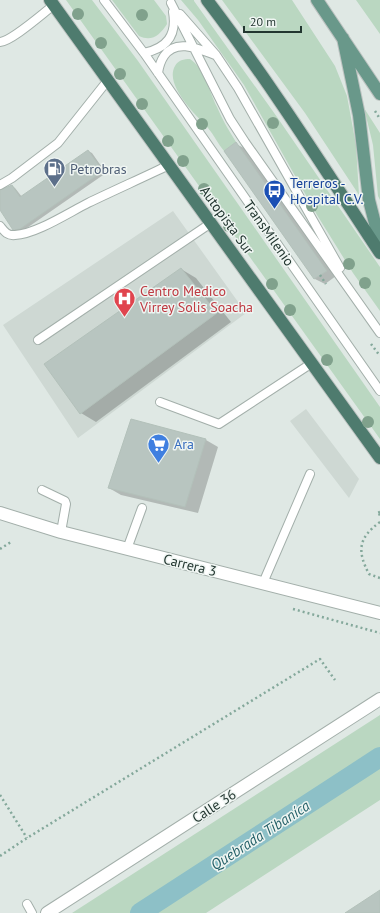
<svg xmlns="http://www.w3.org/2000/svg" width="380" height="913" viewBox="0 0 380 913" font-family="'PT Sans',sans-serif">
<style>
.built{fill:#ced8d3}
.green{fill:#bad7c1}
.shadow{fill:#0003}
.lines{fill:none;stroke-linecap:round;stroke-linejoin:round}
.canal{stroke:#8dc0c7;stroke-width:20}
.building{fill:#b8c5c0;stroke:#b3c1ba}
.service-casing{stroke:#a3afaa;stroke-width:10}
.minor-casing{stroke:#a3afaa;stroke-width:14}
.tertiary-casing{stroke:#a3afaa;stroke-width:14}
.primary-casing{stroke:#bdc3c1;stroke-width:14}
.trunk-casing{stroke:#bdc3c1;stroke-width:14}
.path{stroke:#84a89b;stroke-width:2.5;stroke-dasharray:2 3;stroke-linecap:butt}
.service{stroke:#fff;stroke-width:8}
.minor{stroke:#fff;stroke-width:12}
.tertiary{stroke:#fff;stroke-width:12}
.primary{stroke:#69988a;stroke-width:12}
.trunk{stroke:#4e7b6e;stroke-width:12}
.tree{fill:#80a18c}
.labels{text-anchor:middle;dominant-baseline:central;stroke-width:3;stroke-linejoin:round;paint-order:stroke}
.service-label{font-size:14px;fill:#4e5e75;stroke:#eff5f2;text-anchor:start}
.transit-label{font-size:14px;fill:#164399;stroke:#eff5f2;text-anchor:start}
.street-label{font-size:14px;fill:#223630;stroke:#eff5f2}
.health-label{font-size:14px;fill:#be3a42;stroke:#eff5f2;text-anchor:start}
.shop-label{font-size:14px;fill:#366cbe;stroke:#eff5f2;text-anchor:start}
.water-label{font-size:15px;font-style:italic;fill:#256169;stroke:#eff5f2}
</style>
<rect width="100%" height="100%" fill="#dfe8e4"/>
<!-- built -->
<path class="built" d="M173,211L246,313L78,438L3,325Z
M306,409L359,479L349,498L290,421Z"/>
<!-- green -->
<path class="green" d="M66,0H92L138,61L380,407V439Z
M112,0H154L166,16L167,24C160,35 152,42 139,36Z
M181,0H194V1L277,117L380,267V311L353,273L317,215L244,85L198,20Z
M222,0H292L335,66L347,96L356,145L359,195L305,113Z
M356,0H380V34Z
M190,59C205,69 209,91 217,107C222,119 229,131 236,142L224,151C218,144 214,135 208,128C196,115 164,85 175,66C178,60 184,59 190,59Z
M364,108L380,133V200L378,196L373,145Z
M380,715V800L206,913H72Z"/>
<!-- shadow -->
<path class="shadow" d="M236,144L246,149L336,276L325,284L315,279L225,152Z
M88,151L92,153L106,173L24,230L18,231L14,229L0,208V191L12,186L15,188L22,197Z
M181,269L196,278L231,322L96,422L81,413Z
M132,420L206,440L218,447L198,513L121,495L109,488Z"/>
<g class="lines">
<!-- canal -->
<path class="canal" d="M140,913L380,757"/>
</g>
<!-- building -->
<path class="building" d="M236,142L327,271L314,279L224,151Z
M88,150L103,171L20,229L13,230L0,210V190L12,185L20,197Z
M181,268L217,313L80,414L44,364Z
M131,419L206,439L185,507L108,488Z
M380,890V913H345Z"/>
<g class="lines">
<defs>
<path id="service" d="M104,0L144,53L380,391
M171,3L230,119L245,142L380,333
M180,14L216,55L238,88L340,268
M0,42C12,41 43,13 54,5
M144,53C167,48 177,35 173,12
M158,73C159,66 160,62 164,56C176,38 199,49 215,55
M0,185L12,178L58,143L108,80
M0,226C4,231 7,236 15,235C36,234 68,213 88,203C115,190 142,178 169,165
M38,340L211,223
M160,402L219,424L312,363
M42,490L65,501L66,504L61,532
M127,549L142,508
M263,583L310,474
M27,904L32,913"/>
<path id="minor" d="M47,913L380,699"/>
<path id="tertiary" d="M0,513L61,532L380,613"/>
<path id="primary" d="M317,0L380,94
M343,38L359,115L369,200L380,243"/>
<path id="trunk" d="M50,0L380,458
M207,0C269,81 324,168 380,253"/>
</defs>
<!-- service casing -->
<use href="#service" class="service-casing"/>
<!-- minor casing -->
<use href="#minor" class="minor-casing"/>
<!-- tertiary casing -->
<use href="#tertiary" class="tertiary-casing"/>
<!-- primary casing -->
<use href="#primary" class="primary-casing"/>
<!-- trunk casing -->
<use href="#trunk" class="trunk-casing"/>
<!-- path -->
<path class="path" d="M375,111L380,119
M320,275L326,284
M371,344L380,356
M380,512L377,513L380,515
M380,522C358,538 357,551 369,574L380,578
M0,549L11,542
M293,609L380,633
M0,795L27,838
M0,856L27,838L320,659L335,680"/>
<!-- service -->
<use href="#service" class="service"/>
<!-- minor -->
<use href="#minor" class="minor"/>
<!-- tertiary -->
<use href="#tertiary" class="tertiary"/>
<!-- primary -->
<use href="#primary" class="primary"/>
<!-- trunk -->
<use href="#trunk" class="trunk"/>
</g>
<!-- trees -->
<g class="tree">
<circle cx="78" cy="14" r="6"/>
<circle cx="142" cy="15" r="6"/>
<circle cx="101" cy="43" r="6"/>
<circle cx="120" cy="74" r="6"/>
<circle cx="142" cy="104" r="6"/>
<circle cx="273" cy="123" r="6"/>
<circle cx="202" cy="124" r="6"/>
<circle cx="168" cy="141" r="6"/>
<circle cx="183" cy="161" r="6"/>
<circle cx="204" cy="189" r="6"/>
<circle cx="312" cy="206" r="6"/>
<circle cx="229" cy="226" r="6"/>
<circle cx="349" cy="264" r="6"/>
<circle cx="365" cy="283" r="6"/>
<circle cx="272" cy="284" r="6"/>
<circle cx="290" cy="310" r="6"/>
<circle cx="327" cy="360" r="6"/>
<circle cx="368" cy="422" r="6"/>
</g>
<!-- icons -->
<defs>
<symbol id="fuel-pin" viewBox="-11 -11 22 30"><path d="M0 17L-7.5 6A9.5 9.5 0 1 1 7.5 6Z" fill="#5c6f8a" stroke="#eff5f2"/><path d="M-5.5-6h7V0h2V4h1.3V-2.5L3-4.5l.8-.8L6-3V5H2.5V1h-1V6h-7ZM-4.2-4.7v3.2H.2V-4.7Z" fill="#fff"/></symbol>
<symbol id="bus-pin" viewBox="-11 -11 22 30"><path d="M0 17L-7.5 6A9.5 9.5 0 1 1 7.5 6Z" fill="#1a4fb4" stroke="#eff5f2"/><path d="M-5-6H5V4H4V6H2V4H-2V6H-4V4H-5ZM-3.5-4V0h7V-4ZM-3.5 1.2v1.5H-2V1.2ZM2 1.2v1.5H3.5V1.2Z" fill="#fff"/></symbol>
<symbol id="hospital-pin" viewBox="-11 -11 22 30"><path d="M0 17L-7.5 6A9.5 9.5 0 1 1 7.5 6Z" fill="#e0444e" stroke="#eff5f2"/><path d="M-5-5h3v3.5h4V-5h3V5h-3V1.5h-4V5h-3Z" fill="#fff"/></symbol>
<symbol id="supermarket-pin" viewBox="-11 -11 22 30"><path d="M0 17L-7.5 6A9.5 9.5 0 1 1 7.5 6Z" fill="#3f7fe0" stroke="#eff5f2"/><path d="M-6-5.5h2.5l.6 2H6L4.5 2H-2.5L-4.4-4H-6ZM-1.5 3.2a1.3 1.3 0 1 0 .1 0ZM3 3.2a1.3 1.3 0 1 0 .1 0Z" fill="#fff"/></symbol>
</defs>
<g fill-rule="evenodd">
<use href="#fuel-pin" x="42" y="156" width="25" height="34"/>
<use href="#bus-pin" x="262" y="178" width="25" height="34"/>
<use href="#hospital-pin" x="112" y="286" width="25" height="34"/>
<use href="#supermarket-pin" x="146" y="432" width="25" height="34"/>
</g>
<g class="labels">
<!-- service labels -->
<g class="service-label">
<text x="70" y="169">Petrobras</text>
</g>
<!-- transit labels -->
<g class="transit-label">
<text x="290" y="183">Terreros -<tspan x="290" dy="16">Hospital C.V.</tspan></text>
</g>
<!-- street labels -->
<g class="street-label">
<text transform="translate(227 220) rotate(54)">Autopista Sur</text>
<text transform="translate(269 233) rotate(55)">TransMilenio</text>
<text transform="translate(190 565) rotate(14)">Carrera 3</text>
<text transform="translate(214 806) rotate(-33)">Calle 36</text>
</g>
<!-- health labels -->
<g class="health-label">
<text x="140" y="291">Centro Medico<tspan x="140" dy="16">Virrey Solis Soacha</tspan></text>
</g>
<!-- shop labels -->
<g class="shop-label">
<text x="174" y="444">Ara</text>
</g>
<!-- water labels -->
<g class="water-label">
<text transform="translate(260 835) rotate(-33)">Quebrada Tibaníca</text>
</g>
</g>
<!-- scale -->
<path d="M244 26v6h57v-6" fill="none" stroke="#223630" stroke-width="2"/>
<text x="250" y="26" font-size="12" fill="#223630" stroke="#eff5f2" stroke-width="3" paint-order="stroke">20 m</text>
</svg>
